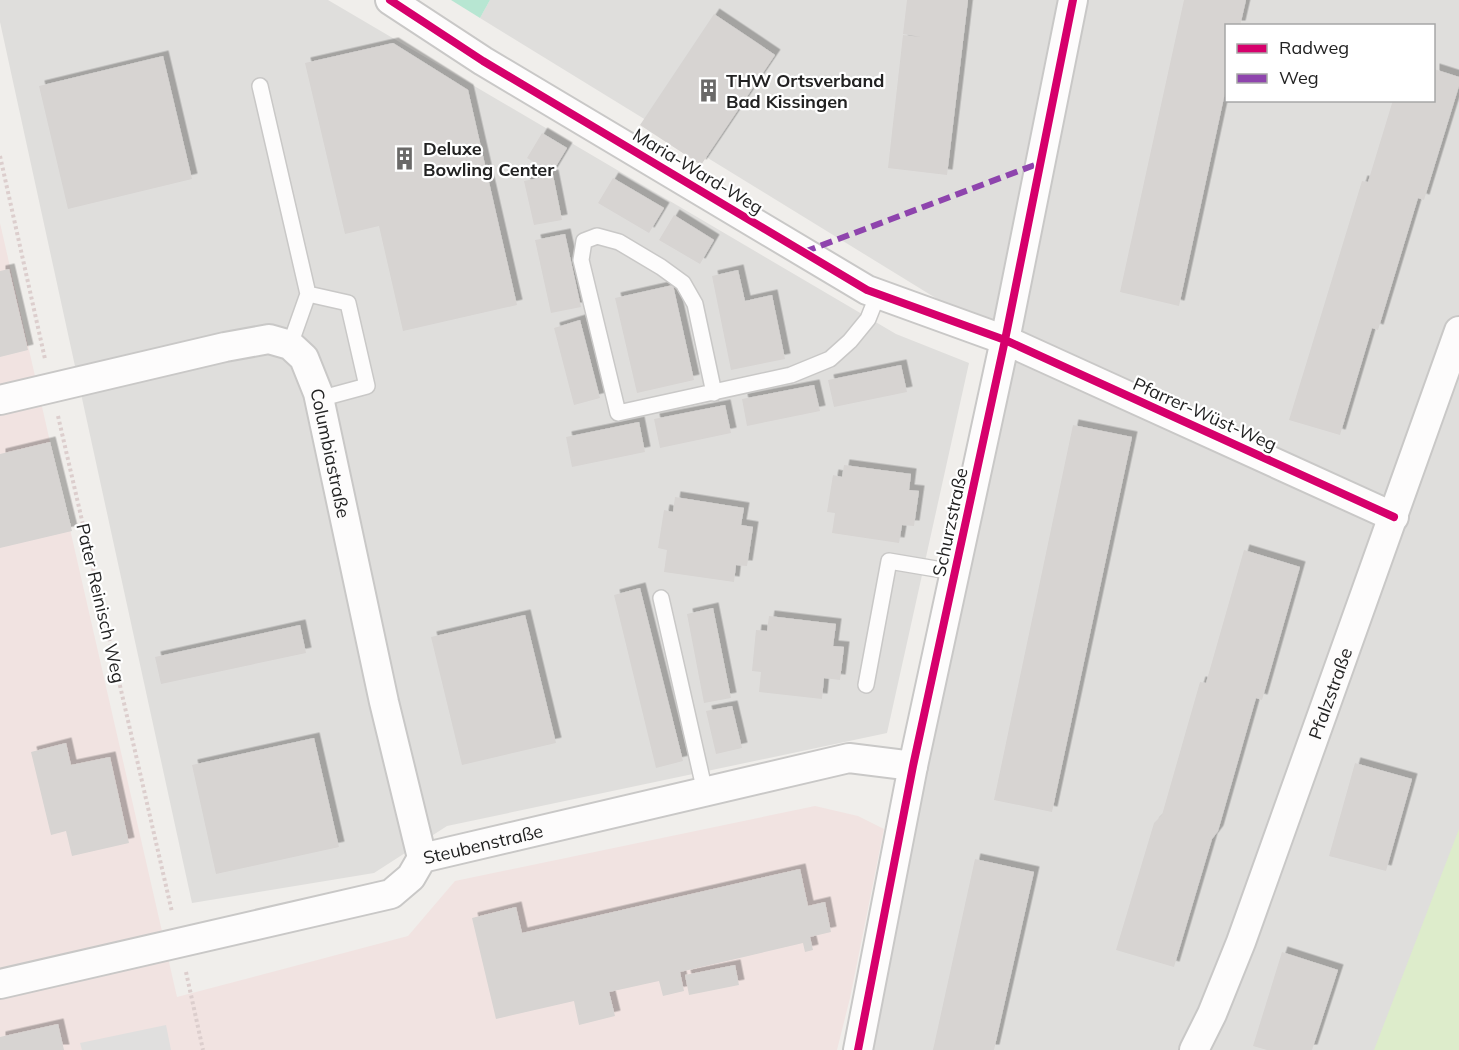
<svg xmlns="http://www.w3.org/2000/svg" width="1459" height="1050" viewBox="0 0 1459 1050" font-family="Mulish,sans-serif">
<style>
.residential{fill:#dfdedc;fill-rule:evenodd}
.commercial{fill:#f1e3e1}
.grass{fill:#ddeccb}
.pitch{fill:#b7e6d2}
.parking{fill:#e0dfde}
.building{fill:#d7d4d2;filter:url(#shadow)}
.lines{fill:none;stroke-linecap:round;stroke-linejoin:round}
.service-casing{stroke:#c9c8c7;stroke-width:18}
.minor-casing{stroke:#c9c8c7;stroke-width:32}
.path{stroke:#dccecd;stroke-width:4;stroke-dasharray:3 3;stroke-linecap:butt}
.service{stroke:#fdfcfc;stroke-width:15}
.minor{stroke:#fdfcfc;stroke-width:28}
.quiet{stroke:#8e44ad;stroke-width:6;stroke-dasharray:12 6;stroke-linecap:butt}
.cycleway-casing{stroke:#fff;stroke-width:11}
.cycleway{stroke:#d6006c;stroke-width:8}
.labels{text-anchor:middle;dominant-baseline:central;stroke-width:4.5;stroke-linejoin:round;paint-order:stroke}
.poi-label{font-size:18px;font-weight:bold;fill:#222;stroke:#fff;text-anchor:start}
.street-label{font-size:18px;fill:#222;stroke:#fff}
</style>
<defs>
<filter id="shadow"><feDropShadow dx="5.5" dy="-5.5" stdDeviation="0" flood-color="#0004"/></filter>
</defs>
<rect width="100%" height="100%" fill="#f0eeeb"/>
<!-- residential -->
<path class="residential" d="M0,0H328L896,334L969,363L887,733L447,826L374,873L192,903L0,22Z
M490,0H1459V1050H860L1004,340L480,18ZM1226,26H1434V100H1226Z"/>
<!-- commercial -->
<path class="commercial" d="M0,223L177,997L408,936L455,881L815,806L858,816L884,829L850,998L837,1050H0Z"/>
<!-- grass -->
<path class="grass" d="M1459,829V1050H1374Z"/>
<!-- pitch -->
<path class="pitch" d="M451,0H490L480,18Z"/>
<!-- parking -->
<path class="parking" d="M166,1025L171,1050H82L80,1043Z"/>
<!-- building -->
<path class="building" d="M907,0H968L947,175L888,168L903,35L921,37L903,34Z
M1184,0H1246L1240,26H1226V88L1179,306L1120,292Z
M714,14L775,55L701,165L640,125Z
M393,43L468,90L517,305L403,331L379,226L345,234L305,63Z
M163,56L192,179L68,209L39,86Z
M1434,69L1459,77V86L1424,200L1418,198L1378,330L1372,328L1340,435L1289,420L1362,181L1368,182L1393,100H1434Z
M542,133L567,148L552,173L527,158Z
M553,175L562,220L534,225L524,181Z
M613,178L664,208L649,233L598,203Z
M674,215L714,240L700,264L659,240Z
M565,234L581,307L551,313L535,240Z
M9,269L28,350L0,357V271Z
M738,270L745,301L772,295L785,359L731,370L712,276Z
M673,285L694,380L637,393L615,298Z
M580,320L600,398L574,405L554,328Z
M901,365L907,392L834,407L828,380Z
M814,385L820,411L747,426L742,399Z
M725,405L731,433L660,448L654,419Z
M639,422L645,452L572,467L566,437Z
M1073,425L1132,437L1052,812L994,800Z
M50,442L72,531L0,548V454Z
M844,465L911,474L909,490L919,491L914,526L902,525L899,543L832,533L835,513L827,512L833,475L842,477Z
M675,497L744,508L741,525L753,527L747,566L736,565L734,582L664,572L667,550L658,548L664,510L673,512Z
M1244,550L1300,567L1262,700L1256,698L1218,831L1212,839L1174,967L1116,950L1154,823L1162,815L1200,682L1206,683Z
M640,588L683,761L656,768L614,595Z
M713,608L731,698L704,703L687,614Z
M525,615L556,743L462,765L431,637Z
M769,616L836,624L833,646L844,647L840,680L824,678L822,699L759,692L761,672L752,671L756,630L767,631Z
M300,625L306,653L161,684L155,657Z
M732,706L742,748L716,754L706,711Z
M314,738L339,847L216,874L192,765Z
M66,743L71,765L110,757L129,843L72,856L66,831L51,835L31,752Z
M1355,763L1412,779L1386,871L1329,856Z
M975,859L1034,872L994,1050H933Z
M800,869L808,906L825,902L831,932L810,937L813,950L805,952L803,943L680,972L684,991L663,996L659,981L609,992L615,1016L579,1025L574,1001L496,1019L472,918L516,907L522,933Z
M1282,952L1338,970L1312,1050H1267L1253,1046Z
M735,965L739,985L689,995L685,975Z
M58,1024L64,1050H0V1037Z"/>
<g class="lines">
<defs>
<path id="service" d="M260,86L308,294L290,345
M308,294L348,303L367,386L319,399
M714,393L695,304L683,283L661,267L619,242L597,236L584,241L581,260L618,413L791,375L830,359L850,341L868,319L878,294
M661,598L705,792
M866,685L889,561L954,572"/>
<g id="minor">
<path d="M390,0L483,61L867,290L1005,340L1394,517"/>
<path id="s1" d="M0,400L225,347L269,339L290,345L304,358L318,393L384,702L422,858"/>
<path id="s2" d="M0,984L391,894L411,877L422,858L849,758L913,766"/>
<path d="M858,1050L913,766L1005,340L1073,0"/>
<path id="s3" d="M1194,1050L1212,1014L1241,942L1459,331"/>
</g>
</defs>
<!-- service casing -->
<use href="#service" class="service-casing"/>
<!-- minor casing -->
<use href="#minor" class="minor-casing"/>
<!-- path -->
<path class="path" d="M0,156L45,359
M58,416L172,912
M186,972L203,1050"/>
<!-- service -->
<use href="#service" class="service"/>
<!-- minor -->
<use href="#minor" class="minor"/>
<!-- quiet -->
<path class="quiet" d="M804,252L1040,163"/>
<defs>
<path id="cycleway" d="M390,0L483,61L867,290L1005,340L1394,517
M858,1050L913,766L1005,340L1073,0"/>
</defs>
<!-- cycleway casing -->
<use href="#cycleway" class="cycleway-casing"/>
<!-- cycleway -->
<use href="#cycleway" class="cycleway"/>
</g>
<!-- icons -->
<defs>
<symbol id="building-bare" viewBox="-9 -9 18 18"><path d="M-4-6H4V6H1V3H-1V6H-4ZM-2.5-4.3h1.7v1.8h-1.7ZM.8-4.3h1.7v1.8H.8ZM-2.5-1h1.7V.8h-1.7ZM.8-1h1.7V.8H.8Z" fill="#6a6968" stroke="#fff" stroke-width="2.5" paint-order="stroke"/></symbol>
</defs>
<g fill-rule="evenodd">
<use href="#building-bare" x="692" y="74" width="33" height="33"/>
<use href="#building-bare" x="388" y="142" width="33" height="33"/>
</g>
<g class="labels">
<!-- poi labels -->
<g class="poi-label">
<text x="726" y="80">THW Ortsverband<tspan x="726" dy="21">Bad Kissingen</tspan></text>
<text x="423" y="148">Deluxe<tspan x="423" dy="21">Bowling Center</tspan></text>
</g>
<!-- street labels -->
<g class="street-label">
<text transform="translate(698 171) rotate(31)">Maria-Ward-Weg</text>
<text transform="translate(1205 414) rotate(24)">Pfarrer-Wüst-Weg</text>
<text stroke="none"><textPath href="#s1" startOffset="416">Columbiastraße</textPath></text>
<text transform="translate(950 522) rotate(-78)">Schurzstraße</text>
<text transform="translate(101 603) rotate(77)">Pater Reinisch Weg</text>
<text stroke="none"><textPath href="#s3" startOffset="382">Pfalzstraße</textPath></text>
<text stroke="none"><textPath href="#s2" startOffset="512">Steubenstraße</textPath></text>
</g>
</g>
<!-- legend -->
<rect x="1225" y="24" width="210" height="78" fill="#ffffff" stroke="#a7a7a7" stroke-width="1.5"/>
<rect x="1237" y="44" width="30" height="9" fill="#d6006c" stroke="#a7a7a7" stroke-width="1.5"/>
<text x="1279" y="54" font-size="18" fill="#222222">Radweg</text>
<rect x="1237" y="74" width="30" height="9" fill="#8e44ad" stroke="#a7a7a7" stroke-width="1.5"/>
<text x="1279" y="84" font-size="18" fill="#222222">Weg</text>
</svg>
